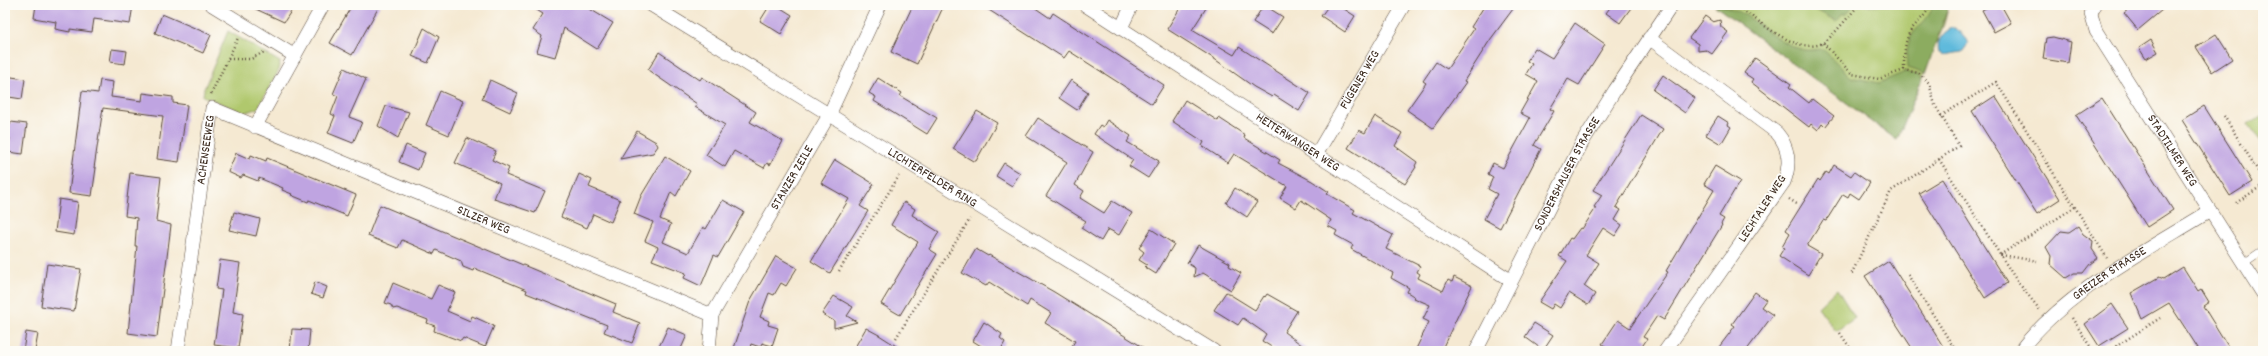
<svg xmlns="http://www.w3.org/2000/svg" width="2268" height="356" viewBox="0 0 2268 356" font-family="Dekko,sans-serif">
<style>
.green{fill:#b0c86d;stroke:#767946}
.forest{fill:#8cac60;stroke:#646b3f}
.water{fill:#5ebadc;stroke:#4c727d}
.building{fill:#bfa4e1}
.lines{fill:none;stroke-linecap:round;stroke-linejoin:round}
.service-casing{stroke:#574739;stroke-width:8}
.minor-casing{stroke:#574739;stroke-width:14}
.path{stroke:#574739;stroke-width:2.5;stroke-dasharray:1 3;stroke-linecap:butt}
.service{stroke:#fff;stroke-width:7}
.minor{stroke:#fff;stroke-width:13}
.labels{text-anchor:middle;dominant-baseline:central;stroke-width:4;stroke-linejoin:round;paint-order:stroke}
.street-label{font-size:13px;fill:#3b2a1e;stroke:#fdfcf7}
</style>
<rect width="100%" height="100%" fill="#fdfcf7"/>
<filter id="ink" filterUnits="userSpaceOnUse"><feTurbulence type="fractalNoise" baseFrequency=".025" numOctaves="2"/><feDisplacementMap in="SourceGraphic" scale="8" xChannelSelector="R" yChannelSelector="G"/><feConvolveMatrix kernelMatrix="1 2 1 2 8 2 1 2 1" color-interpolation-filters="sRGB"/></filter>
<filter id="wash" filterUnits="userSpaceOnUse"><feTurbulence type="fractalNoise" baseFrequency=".012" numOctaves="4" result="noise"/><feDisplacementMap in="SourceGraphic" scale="16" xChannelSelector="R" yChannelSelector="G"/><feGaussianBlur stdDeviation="0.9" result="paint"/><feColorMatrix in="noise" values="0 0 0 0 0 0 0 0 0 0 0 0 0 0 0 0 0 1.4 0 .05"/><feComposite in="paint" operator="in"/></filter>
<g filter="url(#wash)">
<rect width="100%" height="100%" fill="#f5e9d2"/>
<!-- green -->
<path class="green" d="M1714,5H1834L1840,9L1843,5H1949L1944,24L1897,140Z
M228,31L280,62L279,70L258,108L244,113L203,96L204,89Z
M2263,114V146L2248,124Z
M1837,289L1855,318L1836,331L1818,307Z"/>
<!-- forest -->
<path class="forest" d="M1714,5C1749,5 1771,44 1805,50C1810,51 1818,49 1823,49L1851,77L1879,83L1905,72L1919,75L1922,79L1897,140Z
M1790,5H1834L1840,9L1843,5H1854L1845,15L1843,13L1836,21L1809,6Z
M1933,5H1949L1925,74L1907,68C1906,56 1907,40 1915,31C1923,22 1930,17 1933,5Z"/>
<!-- water -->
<path class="water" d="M1952,28H1956L1969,43L1962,52L1943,55L1939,53C1936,41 1942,33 1952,28Z"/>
<g id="blocks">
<!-- building -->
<path class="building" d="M36,5H133L130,24L94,19L92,32L70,29V32L55,29L56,22L34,18Z
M247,5H295L284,22Z
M352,5H380L352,55L330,43Z
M529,5H583L613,23L597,49L564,28L555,57L537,52L542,36L533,30L543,14Z
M770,5H776L792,15L781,34L760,21Z
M913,5H944L917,64L891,52Z
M981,5H1031L1050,18L1053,13L1164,85L1152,104L1069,51L1064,58Z
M1182,5H1208L1192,30L1234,55L1239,47L1310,93L1299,111L1274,95L1272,97L1254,87L1213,58L1167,29Z
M1264,5L1283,17L1272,34L1253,22Z
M1329,5H1338L1355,16L1345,32L1321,16Z
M1485,5H1516L1490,40L1464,81L1466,82L1433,128L1407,110L1426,83L1423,81L1436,62L1447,69L1474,29L1471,27Z
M1612,5H1633L1620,23L1606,13Z
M1992,5H2001L2011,23L1994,32L1982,10Z
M2134,5H2168L2138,30L2124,13Z
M162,14L211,35L203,53L155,33Z
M1705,16L1713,22L1720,20L1721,27L1728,32L1712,54L1706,50L1698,51V44L1689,38Z
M1575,23L1605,44L1579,85L1568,79L1550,109L1554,111L1534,145L1541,149L1500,228L1484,219L1497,194L1488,189L1493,177L1488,174L1493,163L1503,168L1530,118L1520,113L1538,81L1526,74L1532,64L1527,61L1535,48L1552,58Z
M424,28L439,37L428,63L412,56Z
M2216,34L2232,59L2212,72L2196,47Z
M2053,37L2071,42L2068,63L2043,59L2046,38Z
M2151,40L2158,52L2146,59L2139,48Z
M112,49L127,51L125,64L110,62Z
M659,52L700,80L702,77L756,112L750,122L783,141L770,165L767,163L764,168L734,151L725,167L706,155L725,125L695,107L697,104L648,70Z
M1755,58L1791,84L1789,87L1809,103L1812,99L1834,116L1825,127L1822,124L1818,130L1811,124L1809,127L1751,82L1753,79L1744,73Z
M344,68L366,79L349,117L362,122L353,143L328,133L335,116L331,114L338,96L333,94Z
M1663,75L1695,98L1685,113L1653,90Z
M5,76L25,79L22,99L9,97L10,92H5Z
M878,78L902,93L900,96L937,118L927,134L874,101L876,97L869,93Z
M100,80L113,82L111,97L142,101L143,93L173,97V103L187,105L179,162L157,159L163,116L103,108L94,168H96L92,196L69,193L82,91L98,93Z
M490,80L518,93L510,112L482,99Z
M1071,80L1088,92L1077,110L1059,98Z
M440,91L463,101L449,135L426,125Z
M1995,96L2060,199L2037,214L1972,111Z
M2102,98L2173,210L2147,227L2076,115Z
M1185,100L1218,121L1219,118L1245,135L1244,138L1280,160L1278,163L1312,181L1329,192L1327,194L1355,210L1353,213L1393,235L1386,249L1420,266L1417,272L1420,274L1418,278L1443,291L1448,280L1452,282L1454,277L1472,286L1441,351H1415L1429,322L1423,319L1430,305L1414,298L1415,297L1407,292L1409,288L1391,278L1393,273L1351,249L1353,245L1335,235L1337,231L1328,226L1331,220L1301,200L1296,208L1280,198L1287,186L1234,154L1228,163L1202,146L1204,142L1172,121Z
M386,106L409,112L398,138L378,126Z
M2204,106L2252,182L2230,196L2182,120Z
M977,111L997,123L976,161H973L953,149Z
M1641,115L1663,129L1616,207L1621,210L1615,220L1622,225L1615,236L1603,228L1586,255L1599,263L1584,286L1595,294L1588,305L1569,293L1560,308L1554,304L1551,309L1539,302L1567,261L1559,256L1570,238L1572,239L1580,228L1582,229L1596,208L1594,207L1602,195L1593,190Z
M1375,116L1402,133L1395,146L1417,162L1415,166L1416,167L1405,184L1348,148L1359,130L1365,133Z
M1718,116L1729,123L1728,125L1731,127L1721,144L1706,135Z
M1038,118L1093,152L1075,185L1084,191L1080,198L1104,213L1112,201L1132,213L1119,235L1108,229L1101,241L1081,228L1086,221L1046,196L1067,162L1026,136Z
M1107,120L1131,136L1127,142L1159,161L1148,178L1129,166L1133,160L1094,134L1100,125L1103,127Z
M11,122L27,124L23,154L8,152L10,138L5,137V124L10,125Z
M637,131L656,142L658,146L653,153L620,159Z
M467,138L496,151L492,160L509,168L506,175L545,191L535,213L494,199L500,183L455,163Z
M406,145L425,153L418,170L399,162Z
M236,153L250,159L251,155L266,161L267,158L356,195L347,216L309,200L308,202L291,195L292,194L282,190L283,188L259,178L258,181L243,175L241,178L228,172Z
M665,156L690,171L676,196L671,192L660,219L671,224L663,242L688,253L703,227L706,229L723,200L744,212L718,257L714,255L701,286L684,278L686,273L652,260L658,247L645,241L653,222L634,214L641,196Z
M835,160L874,184L860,206L868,211L830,273L811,261L849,199L821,183Z
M1004,163L1020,173L1012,186L996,176Z
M1834,165L1851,176L1854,172L1870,183L1859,199L1850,193L1848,197L1843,194L1826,221L1823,220L1807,246L1821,254L1808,275L1779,256L1784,248L1782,247L1790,233L1786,230L1818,179L1820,181L1826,172L1829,174Z
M1715,166L1740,181L1719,216L1724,219L1721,224L1722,225L1664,320L1657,316L1643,337L1647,339L1639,351H1613L1602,344L1618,320L1630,328L1668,272L1666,271L1714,190L1704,184Z
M130,173L161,177L156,221L171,225L157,337L128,333L137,246H135L137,218L125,216Z
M579,174L592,180L589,187L620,200L611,222L593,214L587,228L561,217Z
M1942,179L2007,283L1985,298L1919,193Z
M1235,188L1257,202L1247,217L1226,203Z
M59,199L78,202L74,235L55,232Z
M904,202L915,209L912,215L939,232L929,249L937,254L900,315L881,304L918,242L891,225Z
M380,205L616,304L613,312L640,323L632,343L604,332L607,325L526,293L527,290L474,268L473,271L463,267L461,261L436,250L434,254L402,240L398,248L368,236Z
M234,212L260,219L256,236L229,230Z
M2078,226L2083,234L2093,241L2092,249L2098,258L2090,264L2083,273H2074L2066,278L2050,264L2051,256L2046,247L2061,231L2069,232Z
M1151,229L1174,244L1156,274L1145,267L1147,265L1139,260L1144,252L1139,248Z
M1198,245L1230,263L1229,266L1241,273L1231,290L1203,273L1194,277L1195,268L1187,263Z
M976,249L988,256L989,255L1054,292L1149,351H1069L1075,341L1045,323L1051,313L1030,300L1027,306L989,282L986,286L962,273Z
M776,256L797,268L786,286L781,283L774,295L769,293L760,317L769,321L768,325L778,328L772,346L762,343L760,347L751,344L749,351H733L750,301Z
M220,260L240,263L233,312L243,314L238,348L214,345L222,290L216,289Z
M1889,261L1946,351H1914L1865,276Z
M47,264L81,269L74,311L41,306Z
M2183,267L2198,291L2201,289L2209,302L2203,306L2231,351H2200L2169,303L2142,319L2131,293L2159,277L2164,279Z
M315,282L327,287L323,298L311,294Z
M393,283L431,299L438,285L455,292L447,311L470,321L472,316L494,326L485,347L463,338L461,341L434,331L435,326L427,323L428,320L397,308L393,309L391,305L385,303Z
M1226,292L1255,310L1264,296L1265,297L1267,294L1297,311L1284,332L1310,351H1278L1262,341L1266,334L1243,318L1238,325L1214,310Z
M1755,292L1766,300L1761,307L1773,315L1746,351H1716L1735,326L1732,324Z
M834,296L853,307L847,316L857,322L834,328V321L822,314Z
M2112,304L2128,328L2099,346L2085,324Z
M984,322L1002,334L1000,338L1005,342L1000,351H989L973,341Z
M1534,323L1553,335L1543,350L1525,337Z
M668,327L687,335L680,351H657Z
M866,328L879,335L904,351H862L855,347Z
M292,329L310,330L308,351H290Z
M26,332L38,334L35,351H23Z"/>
</g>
</g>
<g filter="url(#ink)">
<use href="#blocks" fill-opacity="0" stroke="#574739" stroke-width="1"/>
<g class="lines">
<defs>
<path id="service" d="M2244,263L2263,250"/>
<g id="minor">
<path d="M212,5L295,56"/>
<path id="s1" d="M651,5L1214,351"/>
<path id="s2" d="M1085,5L1510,280"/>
<path id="s3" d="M2094,5L2091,14L2096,31L2263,294"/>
<path d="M1121,28L1132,5"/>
<path d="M1649,38L1777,133C1789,147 1791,165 1784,182L1665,351"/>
<path d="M255,127L323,5"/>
<path id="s4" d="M1316,155L1404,5"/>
<path id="s5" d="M178,351L212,108L712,315"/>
<path id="s6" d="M709,351L712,315L829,115L880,5"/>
<path id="s7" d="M1476,351L1582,143L1615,90L1672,5"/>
<path id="s8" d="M2020,351C2063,293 2149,249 2210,211"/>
</g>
</defs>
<!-- service casing -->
<use href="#service" class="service-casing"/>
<!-- minor casing -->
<use href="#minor" class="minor-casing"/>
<!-- path -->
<path class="path" d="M1736,5C1758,19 1795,56 1823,43C1830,40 1852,12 1859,5
M1823,43L1852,74L1879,79L1904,70L1919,73L1929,83L1935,105L1959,146L1891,191L1851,275
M228,59H251L264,52
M1904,70C1904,57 1904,41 1911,30C1918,21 1926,16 1930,5
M211,94L238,38
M1941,116L1996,82L2107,258
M2224,116L2263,179
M1939,159L2017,281L2040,310
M1789,199L1797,204
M2236,203L2263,185
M2000,255L2075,207
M2001,255L2037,261
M839,271L899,176
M1908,275L1956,351
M2072,318L2093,351
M1840,333L1852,351
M896,338L970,219
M2116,346L2119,351
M2109,351L2160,318"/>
<!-- service -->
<use href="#service" class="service"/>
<!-- minor -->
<use href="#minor" class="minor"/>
</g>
</g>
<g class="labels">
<!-- street labels -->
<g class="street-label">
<text stroke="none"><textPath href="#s4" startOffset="87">FÜGENER WEG</textPath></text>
<text stroke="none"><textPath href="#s2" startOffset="253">HEITERWANGER WEG</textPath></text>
<text stroke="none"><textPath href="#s5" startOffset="203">ACHENSEEWEG</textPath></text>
<text stroke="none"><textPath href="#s3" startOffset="169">STADTILMER WEG</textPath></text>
<text stroke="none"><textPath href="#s7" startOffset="199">SONDERSHAUSER STRASSE</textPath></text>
<text stroke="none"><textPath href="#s1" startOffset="330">LICHTERFELDER RING</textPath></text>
<text stroke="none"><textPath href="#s6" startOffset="195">STANZER ZEILE</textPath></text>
<text transform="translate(1763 209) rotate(-57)">LECHTALER WEG</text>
<text stroke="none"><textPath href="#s5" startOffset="539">SILZER WEG</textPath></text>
<text stroke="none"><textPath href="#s8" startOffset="119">GREIZER STRASSE</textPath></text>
</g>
</g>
<!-- margin -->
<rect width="2268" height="356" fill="none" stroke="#fdfcf7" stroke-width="20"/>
</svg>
